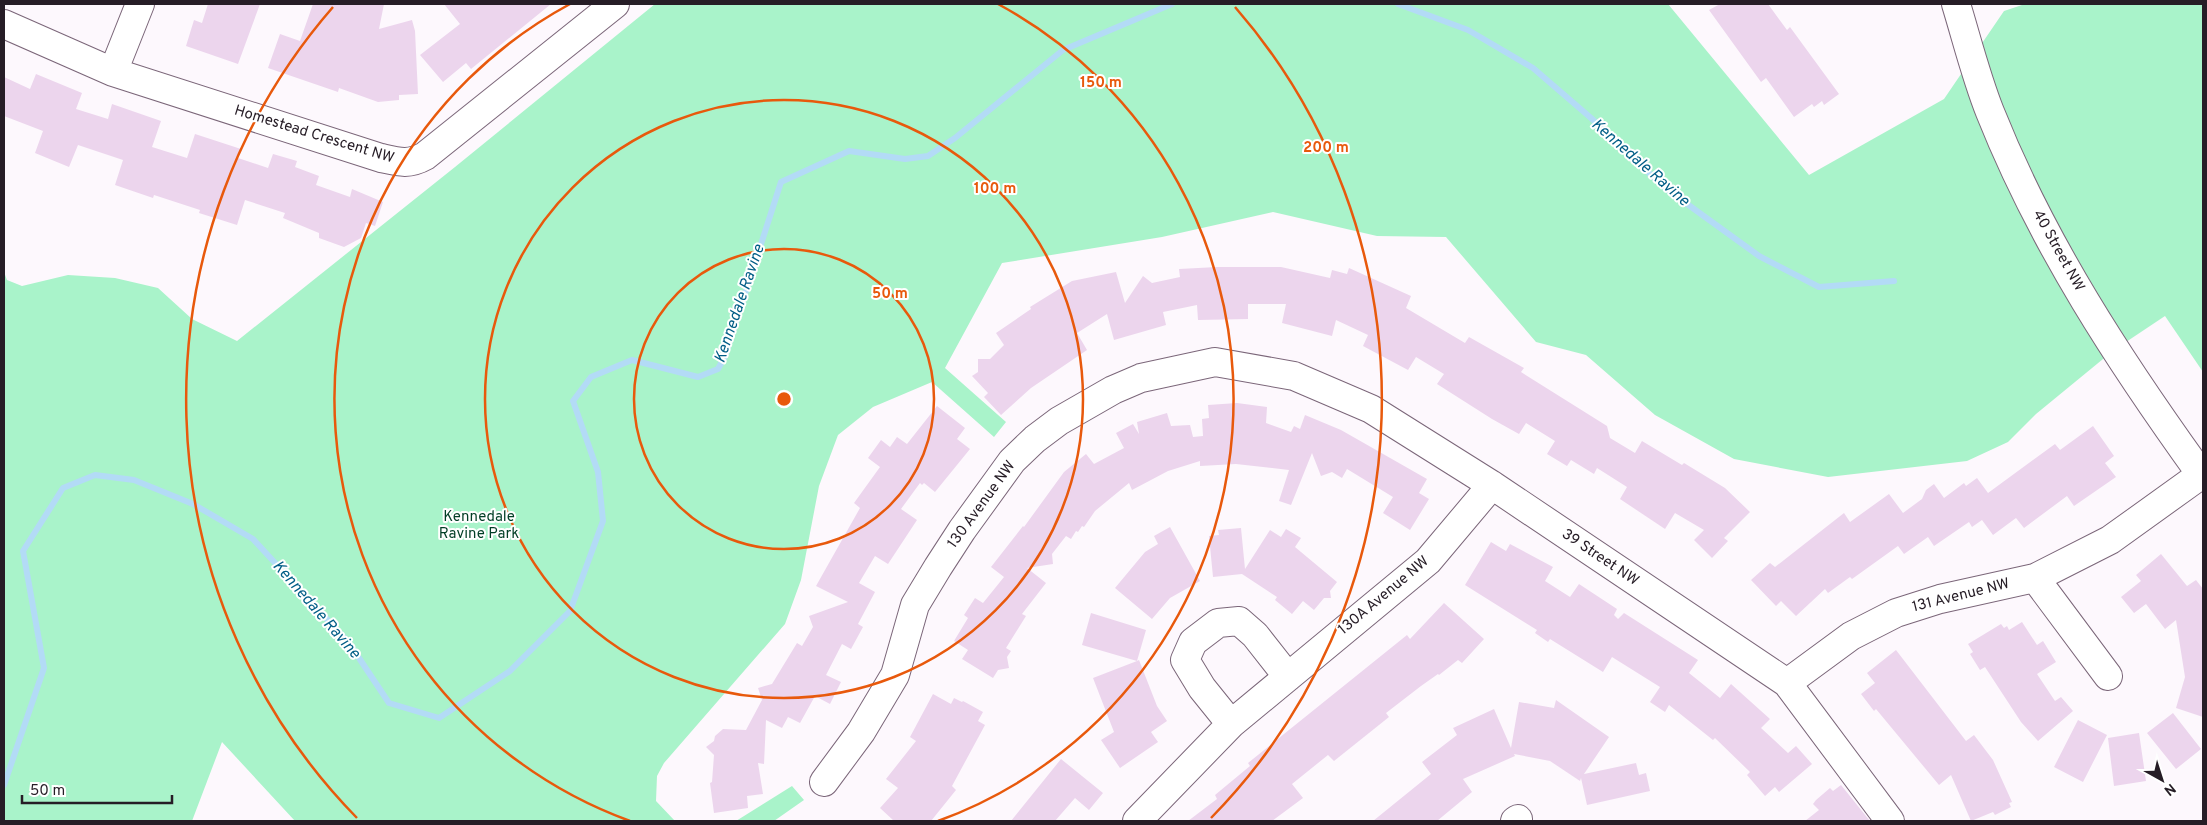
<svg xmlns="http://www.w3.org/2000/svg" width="2207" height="825" viewBox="0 0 2207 825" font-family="Overpass,sans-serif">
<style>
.green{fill:#a9f3ca}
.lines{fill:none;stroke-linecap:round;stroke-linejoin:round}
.stream{stroke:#b3dbf6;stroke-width:6}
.building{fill:#ecd5ed}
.minor-casing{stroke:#7b6679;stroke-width:30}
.minor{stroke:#fff;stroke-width:28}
.ring{fill:none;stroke:#e8590c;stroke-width:2.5}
.labels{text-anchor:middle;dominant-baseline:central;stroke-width:4;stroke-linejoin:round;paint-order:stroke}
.street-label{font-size:15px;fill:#261d26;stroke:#fff}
.park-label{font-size:15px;fill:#003e25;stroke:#fff}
.water-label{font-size:16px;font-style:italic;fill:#025e87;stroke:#fff}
.centre{fill:#e8590c;stroke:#fff;stroke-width:2.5}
.ring-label{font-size:15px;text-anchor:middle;font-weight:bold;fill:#e8590c;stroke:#fff;stroke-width:4;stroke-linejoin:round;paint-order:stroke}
</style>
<rect width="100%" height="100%" fill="#fdf8fd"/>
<!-- green -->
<path class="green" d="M655,4H1668L1809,175L1944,99L2004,11L2025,4H2203V372L2165,316L2114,350L2036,414L2008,442L1967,461L1828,477L1734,459L1655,415L1586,355L1536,342L1446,237L1377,236L1273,212L1162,237L1002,263L945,368L1006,422L994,437L932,382L873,407L838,435L819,486L801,580L785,624L664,763L657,776L656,801L675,821H295L222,742L192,821H4V272L7,280L22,286L68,275L115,278L158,288L192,319L237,341L455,167Z
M792,786L804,800L774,821H736Z"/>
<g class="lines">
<!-- stream -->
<path class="stream" d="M1398,4L1468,30L1533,68L1591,118L1665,188L1759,256L1819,287L1894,281
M4,785L44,668L23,551L63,488L95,475L134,480L193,504L253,539L349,643L389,703L439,718L510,671L570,611L603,521L598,472L573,401L591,377L632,360L698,377L718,369L725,356L781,182L849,151L905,159L928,156L955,138L1063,50L1172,4"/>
</g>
<!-- building -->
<path class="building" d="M208,4H260L238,64L186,46L194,20L202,23Z
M313,4H384L379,29L412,20L415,31L418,94L399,95V100L378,102L339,88L338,92L268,68L280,34L300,41Z
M444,4H551L471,69L466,63L443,82L420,55L460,24Z
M1720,4H1768L1787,30L1790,27L1839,94L1824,105L1822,101L1814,107L1812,104L1794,117L1766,78L1761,82L1709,10Z
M36,74L82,93L76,109L108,119L112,104L161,121L152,147L187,158L195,134L241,149L238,158L268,168L273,154L297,161L295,167L319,176L316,185L350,197L352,189L383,202L375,226L366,223L361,238L344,247L319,238V233L283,218L285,213L245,200L237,225L199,213L200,210L154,195L153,198L115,185L123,160L78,145L69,167L35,153L43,131L4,116V77L30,89Z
M1217,267H1281L1330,278L1332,270L1347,274L1349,268L1411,296L1406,308L1465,343L1469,337L1524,368L1521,372L1607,426L1610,438L1635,453L1642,441L1682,465L1684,463L1725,488L1750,512L1724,538L1728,541L1712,558L1694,540L1704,530L1675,513L1665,529L1620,499L1627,487L1597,468L1594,474L1571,460L1567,466L1547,454L1555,441L1526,423L1519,434L1492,419L1437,384L1444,374L1416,357L1408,370L1363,346L1368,335L1336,320L1332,336L1282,323L1286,304H1248V319L1198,320L1197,305L1163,312L1166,325L1114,340L1107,314L1077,333L1087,350L1031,388L1001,415L984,397L988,393L972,376L978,372V359H990L1004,345L996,333L1031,309L1030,307L1072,281L1116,272L1125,303L1143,276L1152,283L1180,277L1179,269Z
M1237,403L1267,407L1266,423L1291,432L1294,426L1300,429L1305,415L1341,430L1427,479L1419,493L1429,499L1410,530L1383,513L1393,497L1347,469L1342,478L1332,472L1321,476L1312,453L1291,505L1279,501L1289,470L1236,464L1200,466V461L1168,471L1132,490L1129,483L1095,511L1084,527L1082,526L1078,532L1076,531L1071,539L1066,536L1052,554L1053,564L1027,568L1046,583L1022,614L1026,616L1006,648L1011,651L1007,657L1009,668L998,670L993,678L962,659L968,650L954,641L968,618L964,615L975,598L983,603L1004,577L991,567L1023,526L1024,527L1064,472L1086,454L1094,464L1124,448L1116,433L1133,424L1139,434L1137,422L1167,413L1171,426L1190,425L1193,437L1203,436L1202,419L1209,418L1208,405Z
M937,406L965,428L957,439L970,449L935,492L924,483L922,485L920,483L901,509L917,520L888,564L875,556L859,583L875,592L858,624L863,627L851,649L842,644L826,675L841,682L830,704L815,696L800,723L788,717L782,728L766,720L764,764L758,763L763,794L747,796L748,808L714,813L710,783L712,782L714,755L706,747L714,741L715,736L723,729L746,730L762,700L758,688L772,684L797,643L802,646L813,627L809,616L848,602L816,586L860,508L854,503L880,467L868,458L881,440L890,447L897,437L907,444Z
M2093,426L2114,456L2105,463L2116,477L2074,506L2067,496L2024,528L2016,518L1993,535L1982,520L1972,527L1969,522L1934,546L1928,537L1904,554L1898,546L1852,579L1850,577L1828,593L1825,589L1796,616L1781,601L1776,606L1751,580L1770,563L1775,567L1844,513L1850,522L1889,494L1903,513L1922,499L1926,490L1934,484L1944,498L1964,483L1966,486L1977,478L1988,493L2055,444L2060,450Z
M1170,527L1200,581L1170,598L1152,619L1115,588L1145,552L1158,544L1154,536Z
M1241,528L1245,569L1270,530L1281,537L1286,529L1301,538L1295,547L1337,582L1330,591L1331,598H1324L1314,610L1303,601L1292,614L1275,600L1277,597L1242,574L1213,577L1209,536L1219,535L1218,530Z
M1491,542L1506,551L1510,544L1553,567L1545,581L1570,597L1579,584L1617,609L1614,615L1618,619L1624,613L1698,660L1689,673L1720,698L1731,684L1770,719L1761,728L1788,753L1796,746L1812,764L1779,792L1775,787L1765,796L1747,775L1750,772L1715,738L1713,740L1669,705L1665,712L1650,702L1660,687L1612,657L1603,672L1550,639L1548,642L1535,633L1537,630L1465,585Z
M2161,554L2187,586L2196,580L2203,589V717L2176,708L2185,677L2176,620L2165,629L2146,604L2134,613L2121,597L2141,581L2136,575Z
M1444,603L1484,639L1462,663L1458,660L1439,675L1438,674L1421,686L1386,713L1389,717L1334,761L1328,755L1292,784L1303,798L1272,821H1188L1217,799L1215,795L1250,766L1248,763L1407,635L1410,639Z
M1091,613L1146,630L1137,661L1139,660L1157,706L1167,721L1151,732L1158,742L1120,768L1101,740L1114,732L1093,678L1137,661L1082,645Z
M2022,622L2037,645L2043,641L2056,662L2037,674L2055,701L2061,697L2073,711L2038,741L2021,722L1985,667L1980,670L1970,654L1973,652L1968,644L2001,624L2004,628L2007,626L2009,630Z
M1896,650L1966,741L1974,735L1993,760L2012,802L2009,803L2011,807L1995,815L1993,812L1971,821L1951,775L1939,785L1876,709L1874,711L1861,694L1875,683L1867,673Z
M933,694L951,704L954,698L962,702L963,701L983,712L978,721L985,725L952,786L956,790L931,821H894L880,808L898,788L886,779L916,741L910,737Z
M1556,700L1609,737L1584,774L1636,763L1639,775L1646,773L1650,791L1587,805L1581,778L1580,781L1550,761L1514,754L1515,756L1463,779L1472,792L1437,821H1373L1431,774L1422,762L1457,735L1453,728L1494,709L1511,748L1519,702L1554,708Z
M2173,713L2201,749L2176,769L2147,733Z
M2078,720L2107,735L2083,782L2054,767Z
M2139,733L2146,781L2114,786L2108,738Z
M1061,759L1103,793L1089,810L1075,798L1055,821H1011Z
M1841,785L1870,821H1805L1819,810L1813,804L1816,800L1830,788L1833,791Z"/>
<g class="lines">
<defs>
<path id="minor" d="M1956,4C1967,40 1976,77 1990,112C2043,245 2120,362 2203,477
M4,24L113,72L381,158C399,162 409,165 425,156L615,4
M113,72L140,4
M2035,578L2108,676
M1787,683L1851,636L1896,613L1940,599L2035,578L2110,540L2202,474
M1231,724L1202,688L1185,660L1193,642L1218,623L1239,621L1255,635L1288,677
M824,782L861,732L895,675L915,605L938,567L962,530L1012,461L1035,439L1059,421L1113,390L1141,378L1215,362L1294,376L1371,409L1492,485L1787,683L1890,821
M1137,821L1231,724L1428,561L1492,485
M1515,821L1518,819"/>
</defs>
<!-- minor casing -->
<use href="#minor" class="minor-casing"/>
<!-- minor -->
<use href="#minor" class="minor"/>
</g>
<!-- distance rings -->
<g class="ring">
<circle cx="784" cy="399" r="150"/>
<circle cx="784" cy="399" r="299"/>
<path d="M630 821A449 449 0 0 1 570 4M998 4A449 449 0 0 1 938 821"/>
<path d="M357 818A598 598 0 0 1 333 7M1235 7A598 598 0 0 1 1211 818"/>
</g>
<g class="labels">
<!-- street labels -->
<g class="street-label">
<text transform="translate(314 135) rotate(17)">Homestead Crescent NW</text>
<text transform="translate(2058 251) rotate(61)">40 Street NW</text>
<text transform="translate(982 505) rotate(-54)">130 Avenue NW</text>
<text transform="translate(1600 558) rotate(34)">39 Street NW</text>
<text transform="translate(1384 596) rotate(-40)">130A Avenue NW</text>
<text transform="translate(1961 596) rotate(-14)">131 Avenue NW</text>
</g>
<!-- park labels -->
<g class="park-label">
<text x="479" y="517">Kennedale<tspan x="479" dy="17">Ravine Park</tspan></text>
</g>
<!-- water labels -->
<g class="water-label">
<text transform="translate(1640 163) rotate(41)">Kennedale Ravine</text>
<text transform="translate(740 304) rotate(-71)">Kennedale Ravine</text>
<text transform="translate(316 610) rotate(49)">Kennedale Ravine</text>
</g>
</g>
<circle cx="784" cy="399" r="8" class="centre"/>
<g class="ring-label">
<text x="1101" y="87">150 m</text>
<text x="1326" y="152">200 m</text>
<text x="995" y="193">100 m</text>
<text x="890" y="298">50 m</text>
</g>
<!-- border -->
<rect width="2207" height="825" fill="none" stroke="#261d26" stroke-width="10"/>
<!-- north arrow -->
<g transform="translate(2162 780) rotate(141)" stroke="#ffffff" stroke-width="4" paint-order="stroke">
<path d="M0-4L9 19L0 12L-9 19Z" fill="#261d26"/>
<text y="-8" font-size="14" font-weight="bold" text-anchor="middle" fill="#261d26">N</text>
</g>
<!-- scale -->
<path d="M22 795v8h150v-8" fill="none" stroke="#261d26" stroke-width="2.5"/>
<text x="30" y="795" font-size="15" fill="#261d26" stroke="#ffffff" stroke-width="4" paint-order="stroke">50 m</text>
</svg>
